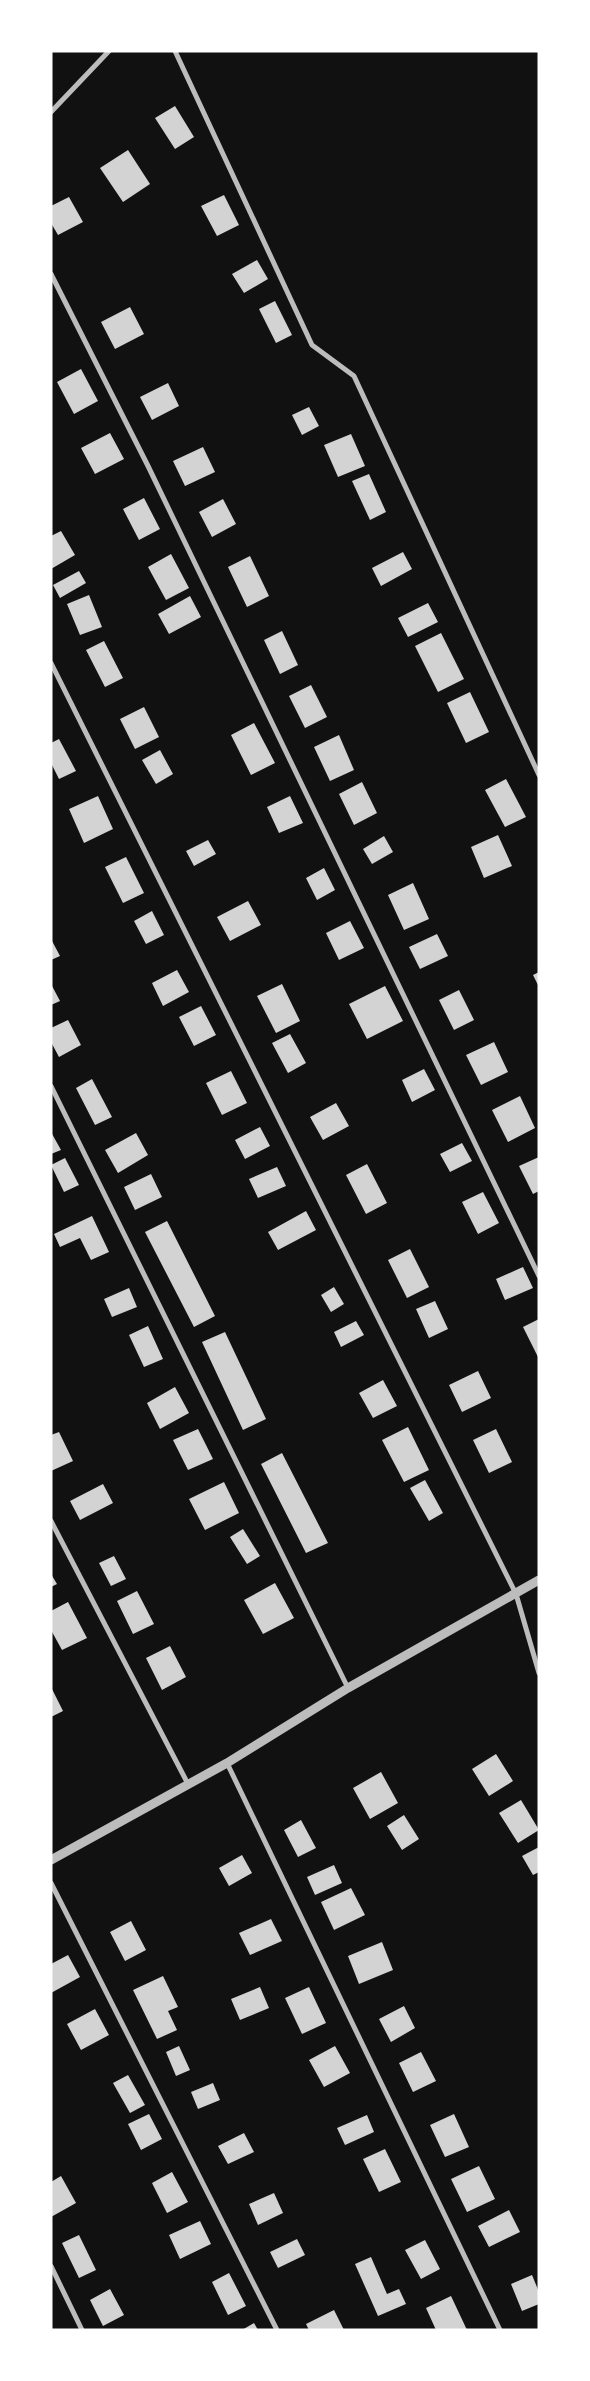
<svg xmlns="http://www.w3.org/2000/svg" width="590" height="2381" viewBox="0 0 590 2381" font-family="'DM Sans',sans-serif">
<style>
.building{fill:#d3d3d3}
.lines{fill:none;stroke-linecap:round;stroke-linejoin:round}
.minor{stroke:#bcbcbc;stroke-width:5}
.tertiary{stroke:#bcbcbc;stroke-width:9}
</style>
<rect width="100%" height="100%" fill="#111"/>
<!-- building -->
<path class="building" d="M175,106L194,137L175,149L155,118Z
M128,150L150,184L123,202L100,168Z
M224,195L239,225L217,236L201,206Z
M69,197L83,222L58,235L51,223V206Z
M257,260L268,279L244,293L232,274Z
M275,301L292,335L276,343L259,309Z
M130,307L144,334L115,349L101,322Z
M81,369L98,401L74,414L57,382Z
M168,383L179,406L152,420L140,397Z
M309,407L319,426L302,435L292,415Z
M110,433L124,459L95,474L81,448Z
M351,434L365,466L338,477L324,445Z
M203,447L215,472L185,486L173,461Z
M369,474L386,512L370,520L352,481Z
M144,498L160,529L139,540L123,509Z
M223,499L236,524L212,537L199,512Z
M61,531L75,555L51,569V536Z
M403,552L412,569L381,586L372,568Z
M171,554L189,588L166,600L148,567Z
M250,556L269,596L247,607L228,567Z
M79,571L86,583L60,598L53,585Z
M89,595L102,627L80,635L67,604Z
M190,596L201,617L169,634L158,614Z
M428,603L438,622L408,637L398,618Z
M282,631L298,665L280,674L264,640Z
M441,633L464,679L438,692L415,646Z
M104,641L123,678L105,687L86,650Z
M311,685L327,717L305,728L289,696Z
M470,692L489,732L466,743L447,703Z
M144,707L159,737L135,749L120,719Z
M254,723L275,763L251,775L231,735Z
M339,735L354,770L330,781L314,747Z
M59,739L76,771L59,779L51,763V743Z
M160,750L173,774L156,784L142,760Z
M506,779L526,817L505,827L485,790Z
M362,782L377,813L354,825L339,794Z
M98,796L113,829L84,843L69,809Z
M290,796L303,823L279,833L267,807Z
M498,835L512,866L484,878L471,847Z
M384,836L393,852L372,864L363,849Z
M208,840L216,854L194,866L186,851Z
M126,857L144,893L123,903L105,867Z
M324,868L335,890L317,900L306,878Z
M413,883L429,919L404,930L388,895Z
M248,901L261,925L230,941L217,917Z
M152,911L164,935L146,944L134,921Z
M350,921L364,948L339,960L326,933Z
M437,934L448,956L420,969L409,947Z
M51,939L60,956L51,960Z
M177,970L189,992L163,1006L152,983Z
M539,972V987L533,975Z
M51,984L60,1001L51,1005Z
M282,984L300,1021L276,1033L257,996Z
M385,986L403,1021L367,1039L349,1004Z
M459,990L474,1020L454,1030L439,1000Z
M201,1006L216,1035L194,1046L179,1017Z
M68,1020L81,1045L59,1057L51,1042V1028Z
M290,1034L306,1063L288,1073L272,1043Z
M494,1042L508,1072L481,1085L466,1055Z
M424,1069L435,1090L412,1102L402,1080Z
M231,1071L247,1103L222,1115L206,1083Z
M92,1079L112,1117L95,1125L76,1088Z
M520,1096L535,1128L508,1142L492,1110Z
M336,1103L349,1126L323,1140L310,1117Z
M260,1127L270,1146L245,1159L235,1140Z
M51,1132L61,1150L51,1154Z
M136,1133L148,1155L118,1173L105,1150Z
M462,1143L472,1161L450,1172L440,1154Z
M539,1157V1191L533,1194L519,1166Z
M65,1158L79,1185L64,1192L51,1165Z
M367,1164L387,1203L366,1214L346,1175Z
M277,1167L286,1186L258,1198L249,1179Z
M151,1174L162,1197L135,1210L124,1187Z
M483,1192L499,1223L478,1234L462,1202Z
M306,1211L316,1230L278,1250L268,1232Z
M92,1216L109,1252L91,1260L80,1238L60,1247L54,1234Z
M167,1221L215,1316L194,1327L145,1232Z
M410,1249L429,1287L407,1298L388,1260Z
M523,1267L533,1288L505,1300L496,1279Z
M334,1287L344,1304L331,1312L321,1295Z
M129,1288L137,1307L112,1317L104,1299Z
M435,1301L448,1329L429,1338L416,1309Z
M539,1319V1359L523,1327Z
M356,1321L364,1335L341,1347L334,1332Z
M148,1326L163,1359L144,1367L129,1335Z
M225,1332L266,1419L243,1430L202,1342Z
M478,1371L491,1398L462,1412L449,1385Z
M383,1380L397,1406L373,1418L359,1393Z
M175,1387L189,1413L160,1429L147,1403Z
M408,1427L429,1470L404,1482L382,1440Z
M198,1429L213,1459L188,1470L173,1440Z
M496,1429L512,1462L489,1473L473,1440Z
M59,1432L73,1461L51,1471V1435Z
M282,1453L328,1543L306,1553L261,1464Z
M425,1480L443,1513L429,1521L410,1488Z
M224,1482L239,1513L205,1530L189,1499Z
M103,1484L113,1503L80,1520L70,1501Z
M243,1529L260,1556L247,1564L230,1537Z
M114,1556L126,1579L111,1586L99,1563Z
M51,1574L57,1584L51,1587Z
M275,1583L294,1618L263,1634L244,1600Z
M137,1591L154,1624L133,1634L117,1601Z
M68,1602L87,1638L62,1650L51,1630V1611Z
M170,1646L186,1677L162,1690L146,1658Z
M51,1687L63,1711L51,1717Z
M496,1754L513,1781L489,1796L472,1769Z
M381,1772L398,1803L370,1819L353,1788Z
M521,1800L539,1830L518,1843L499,1813Z
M404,1815L419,1839L402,1850L387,1826Z
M301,1820L316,1848L298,1857L284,1830Z
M539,1847V1872L533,1875L522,1856Z
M242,1855L252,1873L229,1886L219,1868Z
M334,1865L342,1883L315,1895L307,1877Z
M351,1888L365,1915L334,1930L321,1902Z
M271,1919L282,1941L250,1955L239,1933Z
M131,1921L146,1950L125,1961L110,1932Z
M382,1942L393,1970L359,1984L348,1956Z
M68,1955L80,1977L51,1993V1964Z
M163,1976L178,2007L168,2011L177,2030L157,2039L133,1990Z
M260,1987L269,2008L240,2020L231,1999Z
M309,1987L326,2023L302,2034L285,1998Z
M404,2006L415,2028L391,2042L379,2019Z
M95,2009L109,2035L81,2050L67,2024Z
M179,2046L190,2070L176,2076L166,2052Z
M335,2046L350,2073L324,2087L309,2060Z
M421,2052L436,2081L413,2092L399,2063Z
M128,2075L145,2105L130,2113L113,2083Z
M213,2083L220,2100L198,2109L191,2092Z
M149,2114L162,2139L141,2150L128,2124Z
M454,2114L469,2147L445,2157L430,2125Z
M367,2115L374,2132L345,2145L337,2128Z
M244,2133L254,2152L228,2164L218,2146Z
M385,2149L401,2182L379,2192L363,2159Z
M479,2166L495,2199L467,2212L451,2179Z
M172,2172L188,2202L167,2213L152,2183Z
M61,2176L76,2203L51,2217V2182Z
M274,2193L283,2213L258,2225L249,2204Z
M509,2210L520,2232L489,2247L478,2226Z
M200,2221L211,2244L180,2259L169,2235Z
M79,2235L96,2270L79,2278L62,2243Z
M297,2239L305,2255L278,2268L270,2252Z
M425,2240L440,2269L421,2279L405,2250Z
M371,2257L387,2294L399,2289L406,2304L378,2316L355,2264Z
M229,2273L246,2306L228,2315L212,2282Z
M532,2275L539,2292V2304L522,2311L511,2284Z
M110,2289L124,2315L103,2326L90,2300Z
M451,2296L467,2330H436L426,2308Z
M334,2310L344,2330H309L306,2324Z
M254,2323L258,2330H242Z"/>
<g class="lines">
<!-- minor -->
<path class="minor" d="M175,51L312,345L354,376L539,775
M51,112L109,51
M51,274L148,466L539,1276
M51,663L516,1594L539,1673
M51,1086L348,1688
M51,1521L188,1784
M227,1763L500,2330
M51,1883L277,2330
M51,2266L82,2330"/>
<!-- tertiary -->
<path class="tertiary" d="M51,1860L227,1763L348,1688L539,1580"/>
</g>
<!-- border -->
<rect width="590" height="2381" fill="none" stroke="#ffffff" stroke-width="105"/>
</svg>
